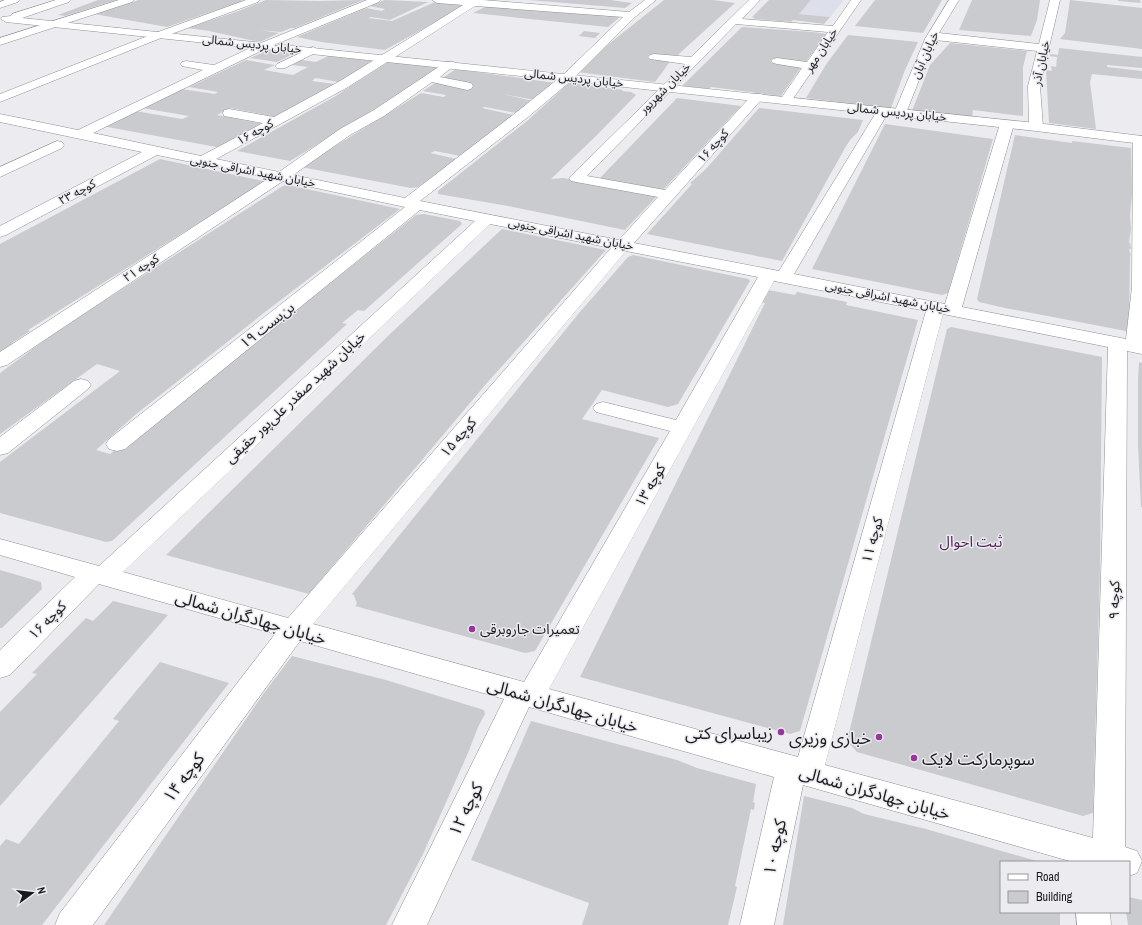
<svg xmlns="http://www.w3.org/2000/svg" width="1142" height="925" viewBox="0 0 1142 925" font-family="'Archivo Narrow','Noto Sans Arabic',sans-serif">
<style>
.built{fill:#dddfea}
.building{fill:#cacbcf}
.lines{fill:none;stroke-linecap:round;stroke-linejoin:round}
.minor-casing{stroke:#8e8f93;stroke-width:1}
.tertiary-casing{stroke:#8e8f93;stroke-width:1}
.minor{fill:#fff;fill-rule:evenodd}
.tertiary{fill:#fff;fill-rule:evenodd}
.poi-dot{fill:#97359c;stroke:#ebebf0;stroke-width:1.5}
.labels{text-anchor:middle;dominant-baseline:central;stroke-width:3;stroke-linejoin:round;paint-order:stroke}
.far-street-label{font-size:12px;fill:#1a1a1c;stroke:#ebebf0}
.street-label{font-size:14px;fill:#1a1a1c;stroke:#ebebf0}
.poi-label{font-size:14px;fill:#1a1a1c;stroke:#ebebf0;text-anchor:start}
.neighbourhood-label{font-size:15px;fill:#532456;stroke:#ebebf0}
.near-street-label{font-size:17px;fill:#1a1a1c;stroke:#ebebf0}
.near-poi-label{font-size:17px;fill:#1a1a1c;stroke:#ebebf0;text-anchor:end}
</style>
<rect width="100%" height="100%" fill="#ebebf0"/>
<!-- built -->
<path class="built" d="M811,0H844L830,17L799,14Z"/>
<!-- building -->
<path class="building" d="M98,0H116L65,16L58,15Z
M139,0H242L241,1H242L167,27L94,14Z
M266,0L318,1L363,0L295,28H291L281,32L260,30L279,33L260,42L209,31H210L187,28L236,12Z
M385,0L428,2L390,20L371,17L368,18L392,21L435,2L466,5L385,50L321,42L297,37L366,8L382,11L385,9L369,6Z
M529,0H610L632,3L625,8Z
M664,0H713L735,3L669,63L655,82L577,72L585,63Z
M769,0H811L799,14L830,17L824,24L793,20L791,22L756,19L752,17Z
M875,0H942L923,33L855,26Z
M972,0H1040L1037,20L1031,36L959,30Z
M1070,0L1142,8V49L1060,39L1065,33Z
M1118,0H1140L1141,3L1118,1Z
M487,6L621,16L608,27L473,13Z
M742,27L813,32L827,34L804,64L772,60L771,62L802,66L781,96L711,87L709,89L682,86Z
M584,31L600,33L595,38L579,36Z
M848,35L918,42L905,70L891,108L806,98L827,63Z
M950,43L1027,51L1023,67V116L973,110L972,118L912,111L930,65Z
M1059,48L1142,57V68L1107,65V67L1142,71V79L1092,74L1090,82L1096,129L1049,123L1046,70L1052,71L1051,66L1056,67L1057,57L1050,56V54L1058,55Z
M269,50L295,53L277,62L250,58Z
M328,56L374,61L338,82L316,78L314,79L312,81L335,84L277,117L230,108L217,115L264,124L222,148L102,126L135,111L182,119L189,116L142,108L181,89L215,94L218,92L189,87L246,60L275,65L264,70L293,75L308,67L292,65L301,60L316,62Z
M391,60L442,66L359,119L290,161L237,151L334,97Z
M456,69L555,83L535,100L503,94L533,101L516,113L485,107L482,108L514,115L460,156L435,151L430,153L457,159L418,187L411,188L301,167L421,93L444,97L446,95L423,91Z
M569,83L623,90L622,91L631,92L636,95L596,136L551,179L563,178L658,195L625,230L508,206L438,194V191L527,121Z
M677,98L741,106L662,191L599,179Z
M759,108L863,120L858,132L850,140L845,148L782,261L647,234L692,184L690,183L706,169Z
M885,124L993,139L948,293L942,295L812,269Z
M1015,135L1072,143V141L1131,148L1132,193L1130,216L1131,229L1129,242L1131,245H1129L1131,246V249H1129L1131,256L1130,255L1129,330L1126,331L1005,308L979,302L977,299Z
M160,159L263,181L264,182L28,330L30,331L12,343L15,344L0,354V244Z
M288,185L400,209L265,312L135,415L96,450L110,454L172,402L293,311L296,312L297,309L416,215L424,214L460,221L462,224L364,311L358,310L342,323L347,324L112,541L106,542L0,513V462L120,371L97,364L0,434V373L57,331L256,203L283,186Z
M502,229L606,250L486,384L309,594L166,555L390,334Z
M633,255L748,279L750,281L678,404L668,407L602,390L582,419L659,438L535,651L525,653L355,606L357,604L354,595L352,594L369,573L579,313L628,257Z
M763,289L795,295L797,292L847,302L846,305L918,320L800,731L790,734L580,677L765,303L755,302Z
M951,327L1102,357L1100,569L1093,813L1083,816L857,752L847,741L947,329Z
M1139,362L1142,363V507H1141L1138,445V380Z
M0,570L41,582L42,589L2,628H0Z
M113,601L168,615L0,806V712L37,674L32,673L86,618L93,621Z
M292,656L386,680L484,710L485,714L478,727L468,753L423,854L386,925H104L264,693Z
M160,662L229,683L42,925H0V846L6,839L19,844L119,721L113,719Z
M531,721L677,760L697,768L756,784L753,802L755,803L754,810L751,809L735,886L737,887L728,925H582L589,903L471,860Z
M804,796L852,808L864,814L926,829L1040,862H1001V912H1060V925H783Z
M1129,897L1142,900V925H1128L1126,912H1129Z"/>
<g class="lines">
<defs>
<path id="minor" d="M119,0H134L132,2L0,45V38Z
M246,0H260L258,2L166,36L0,102V94L158,32Z
M367,0H381L379,2L269,47L93,133L201,156L263,123L224,116L223,113L224,110L229,109L274,117L340,81L463,5L437,3L432,0H483L629,12L645,0H656L635,17L572,80L528,117L420,201L619,240L658,197L576,182L571,181L569,178L685,64L650,59L648,57L650,55L654,54L691,57L749,0H760L742,19L833,26L851,0H861L790,103H782L780,100L802,68L777,64L773,63L771,61L773,59L777,58L807,62L828,32L736,24L587,176L665,190L753,94H761L763,97L761,100L634,243L779,271L877,111L878,108H888L889,111L794,274L945,304L1000,124L1002,121H1012L1014,124L962,307L1126,339L1132,287L1133,140L1135,137L1142,136V354L1127,351L1125,847L1137,851L1142,861L1137,873L1129,876V862H1073L803,785L774,925H740L774,777L529,707L427,925H392L504,699L300,641L93,925H55L60,913L275,634L99,584L10,675L0,678V650L75,577L0,555V539L99,566L475,221L420,210L125,449L117,451L109,449L106,444L109,439L405,207L283,181L7,365L0,367V352L269,178L157,155L6,235L0,237V226L142,152L0,122V114L78,130L203,70L182,66L180,64L182,62L186,61L214,65L261,43ZM475,6L623,17L564,74L518,111L405,198L293,175L350,135L384,116L432,82L467,90L471,89L473,86L471,83L440,77L456,64L454,62H446L374,110L340,129L279,172L216,159L348,87ZM490,224L611,248L288,618L123,572ZM626,251L758,277L676,420L603,402L596,404L593,408L596,412L670,431L524,682L313,624ZM774,281L926,311L798,757L549,689ZM943,314L1108,347L1093,838L825,765Z
M949,0H959L939,33L1039,44L1050,0H1060L1040,86L1043,127L1041,130H1031L1029,127L1028,86L1037,51L935,40L906,113L905,116H895L894,113L925,39Z
M313,47L319,50L317,52L285,68H277L275,66L277,64Z
M57,141L62,142L64,145L62,148L0,177V167Z
M81,379L88,381L91,385L88,389L8,453L0,455V437L74,381Z
M1076,912H1110L1111,925H1077Z"/>
<path id="tertiary" d="M5,0H20L18,2L0,8V2Z
M56,0H71L69,2L22,18L1036,123L1142,136V144L1036,131L568,81L6,22L1,19L2,17L11,16L12,14Z"/>
</defs>
<!-- minor casing -->
<use href="#minor" class="minor-casing"/>
<!-- tertiary casing -->
<use href="#tertiary" class="tertiary-casing"/>
<!-- minor -->
<use href="#minor" class="minor"/>
<!-- tertiary -->
<use href="#tertiary" class="tertiary"/>
</g>
<!-- markers -->
<g class="poi-dot">
<circle cx="472" cy="629" r="4"/>
<circle cx="781" cy="732" r="4"/>
<circle cx="879" cy="737" r="4"/>
<circle cx="914" cy="758" r="4"/>
</g>
<g class="labels">
<!-- far-street labels -->
<g class="far-street-label">
<text transform="translate(252 44) rotate(6)">خیابان پردیس شمالی</text>
<text transform="translate(821 50) rotate(-57)">خیابان مهر</text>
<text transform="translate(925 55) rotate(-66)">خیابان آبان</text>
<text transform="translate(1041 63) rotate(-78)">خیابان آذر</text>
<text transform="translate(574 78) rotate(6)">خیابان پردیس شمالی</text>
<text transform="translate(665 88) rotate(-45)">خیابان شهریور</text>
<text transform="translate(897 112) rotate(6)">خیابان پردیس شمالی</text>
<text transform="translate(255 132) rotate(-29)">کوچه ۱۶</text>
<text transform="translate(713 146) rotate(-48)">کوچه ۱۶</text>
<text transform="translate(253 171) rotate(11)">خیابان شهید اشراقی جنوبی</text>
<text transform="translate(77 192) rotate(-28)">کوچه ۲۳</text>
<text transform="translate(571 234) rotate(11)">خیابان شهید اشراقی جنوبی</text>
<text transform="translate(141 268) rotate(-33)">کوچه ۲۱</text>
<text transform="translate(888 297) rotate(11)">خیابان شهید اشراقی جنوبی</text>
</g>
<!-- street labels -->
<g class="street-label">
<text transform="translate(267 325) rotate(-38)">بن‌بست ۱۹</text>
<text transform="translate(295 397) rotate(-43)">خیابان شهید صفدر علی‌پور حقیقی</text>
<text transform="translate(458 437) rotate(-49)">کوچه ۱۵</text>
<text transform="translate(650 485) rotate(-60)">کوچه ۱۳</text>
<text transform="translate(872 540) rotate(-75)">کوچه ۱۱</text>
<text transform="translate(1114 600) rotate(-89)">کوچه ۹</text>
<text transform="translate(47 620) rotate(-45)">کوچه ۱۶</text>
</g>
<!-- poi labels -->
<g class="poi-label">
<text x="480" y="629">تعمیرات جاروبرقی</text>
</g>
<!-- neighbourhood labels -->
<g class="neighbourhood-label">
<text x="971" y="541">ثبت احوال</text>
</g>
<!-- near-street labels -->
<g class="near-street-label">
<text transform="translate(251 617) rotate(16)">خیابان جهادگران شمالی</text>
<text transform="translate(563 705) rotate(16)">خیابان جهادگران شمالی</text>
<text transform="translate(183 777) rotate(-53)">کوچه ۱۴</text>
<text transform="translate(875 792) rotate(16)">خیابان جهادگران شمالی</text>
<text transform="translate(465 809) rotate(-64)">کوچه ۱۲</text>
<text transform="translate(774 847) rotate(-78)">کوچه ۱۰</text>
</g>
<!-- near-poi labels -->
<g class="near-poi-label">
<text x="773" y="732">زیباسرای کتی</text>
<text x="871" y="737">خبازی وزیری</text>
<text x="922" y="758" text-anchor="start">سوپرمارکت لایک</text>
</g>
</g>
<!-- legend -->
<rect x="1000" y="861" width="130" height="52" fill="#ebebf0" stroke="#97979b"/>
<rect x="1008" y="874" width="20" height="6" fill="#ffffff" stroke="#97979b"/>
<text x="1036" y="881" font-size="12" fill="#1a1a1c">Road</text>
<rect x="1008" y="891" width="20" height="12" fill="#cacbcf" stroke="#97979b"/>
<text x="1036" y="901" font-size="12" fill="#1a1a1c">Building</text>
<!-- north arrow -->
<g transform="translate(32 893) rotate(75)" stroke="#ebebf0" stroke-width="3" paint-order="stroke">
<path d="M0-3L7 15L0 10L-7 15Z" fill="#1a1a1c"/>
<text y="-6" font-size="11" font-weight="bold" text-anchor="middle" fill="#1a1a1c">N</text>
</g>
</svg>
